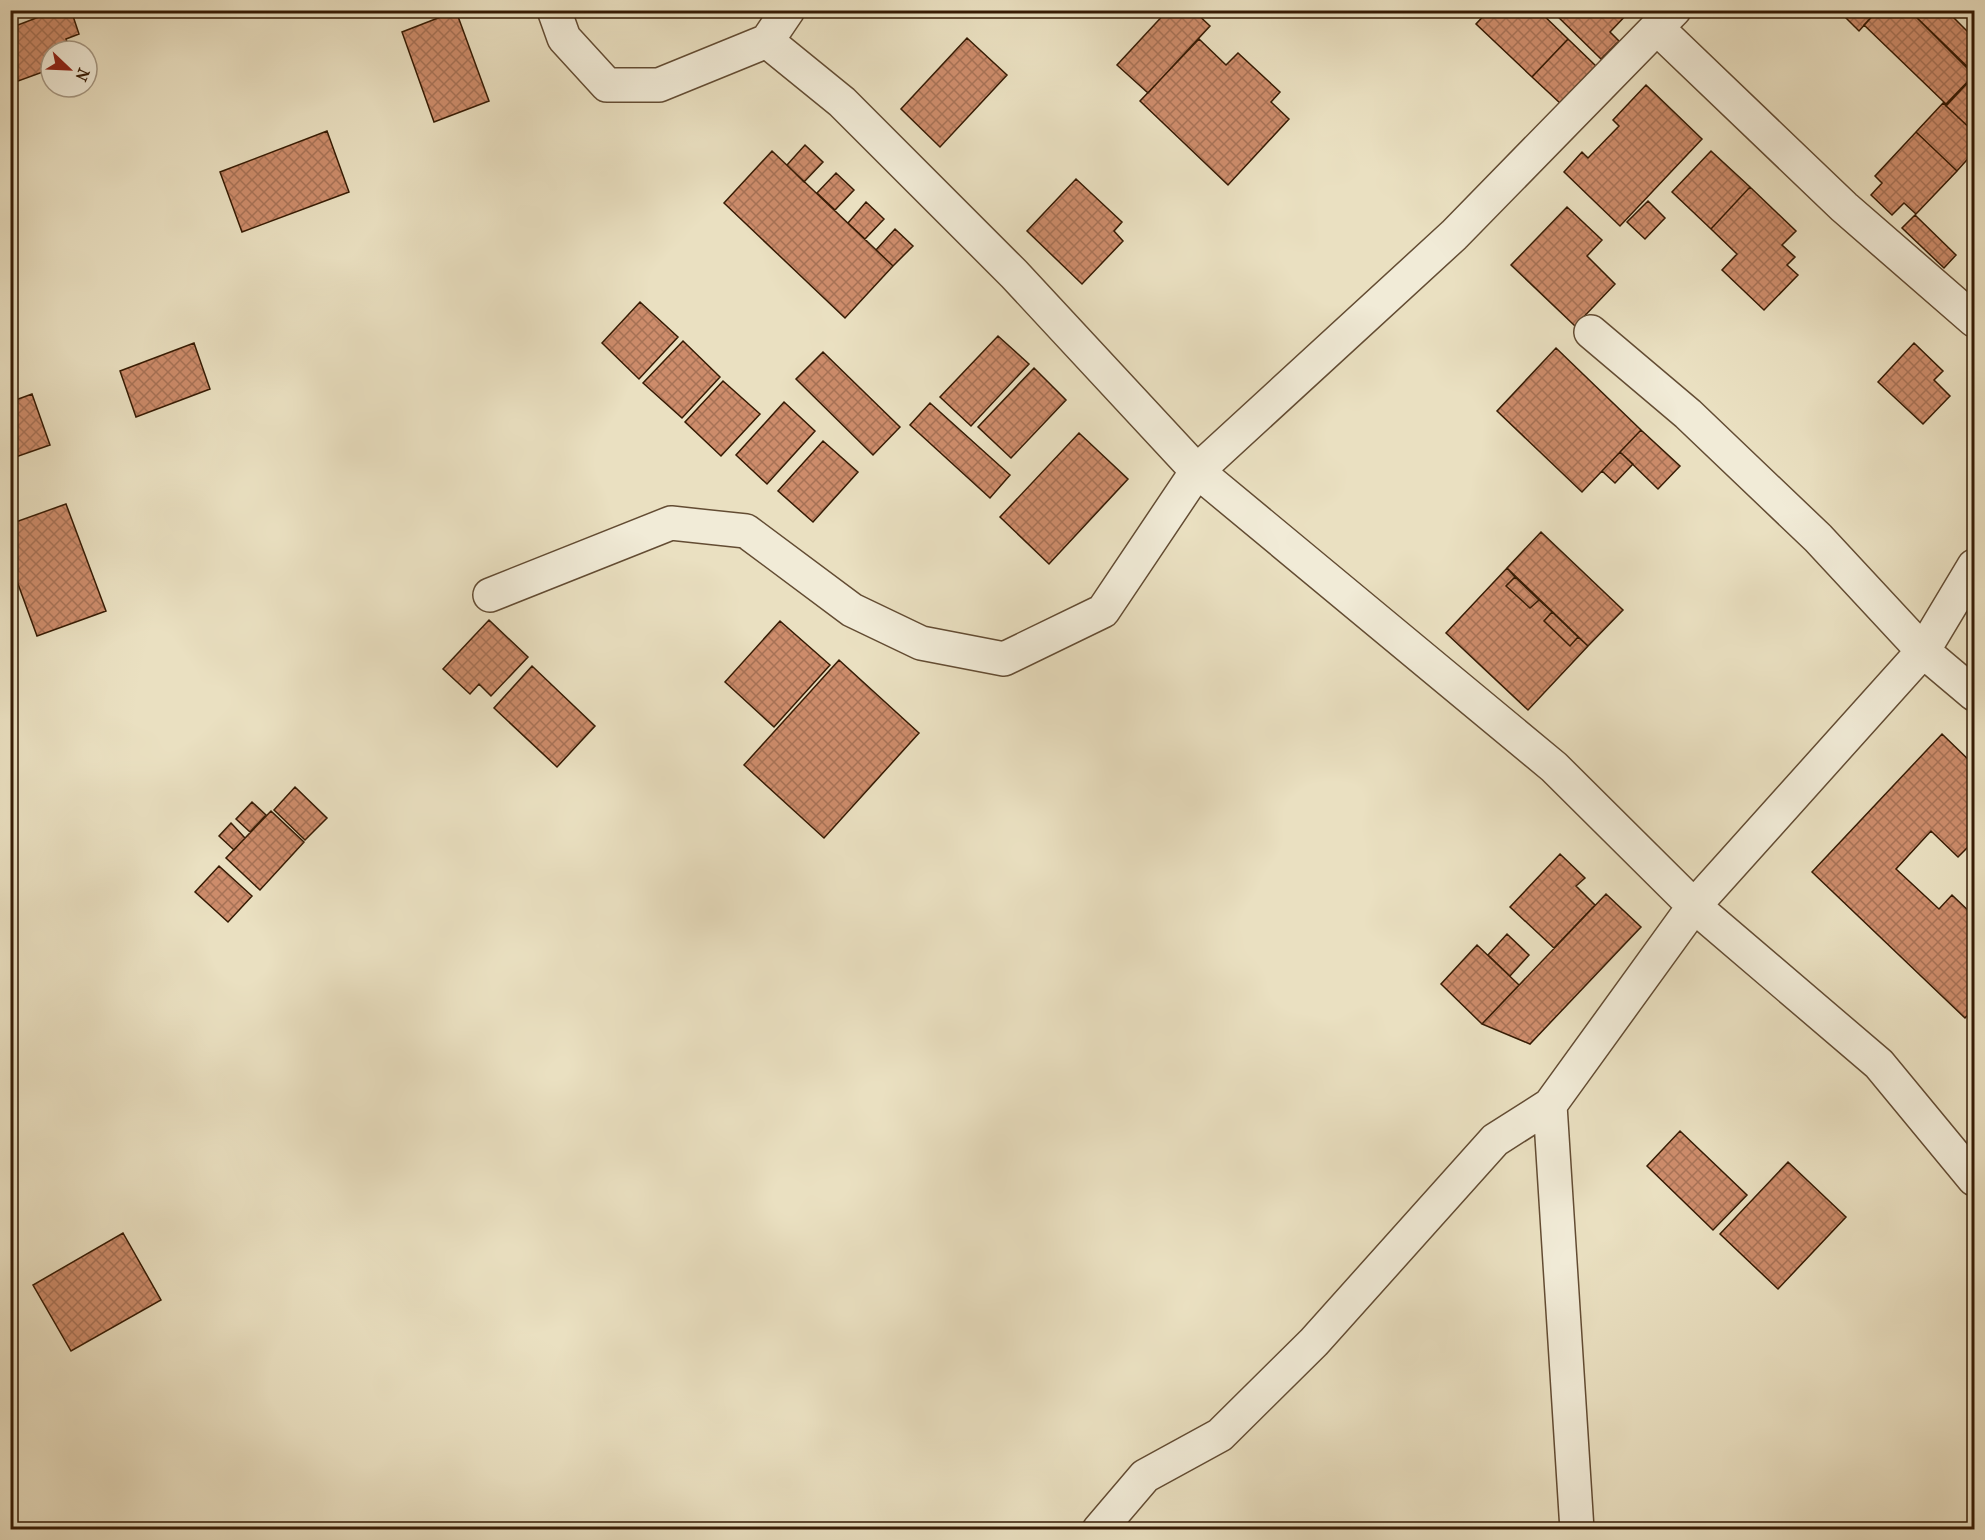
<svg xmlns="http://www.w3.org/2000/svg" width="1985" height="1540" viewBox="0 0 1985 1540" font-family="'IM FELL French Canon',serif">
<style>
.building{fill:url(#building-cross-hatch);stroke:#361b04;stroke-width:1.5}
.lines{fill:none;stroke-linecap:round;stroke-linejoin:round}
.minor-casing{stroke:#634c33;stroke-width:36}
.minor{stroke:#f1ebd7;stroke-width:33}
</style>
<defs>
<pattern id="building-cross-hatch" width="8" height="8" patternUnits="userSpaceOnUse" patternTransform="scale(1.5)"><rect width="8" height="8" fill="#cd8c6b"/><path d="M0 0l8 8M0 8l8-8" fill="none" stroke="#a77256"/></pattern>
</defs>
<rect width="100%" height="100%" fill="#eae0c1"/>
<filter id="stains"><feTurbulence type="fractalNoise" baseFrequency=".00333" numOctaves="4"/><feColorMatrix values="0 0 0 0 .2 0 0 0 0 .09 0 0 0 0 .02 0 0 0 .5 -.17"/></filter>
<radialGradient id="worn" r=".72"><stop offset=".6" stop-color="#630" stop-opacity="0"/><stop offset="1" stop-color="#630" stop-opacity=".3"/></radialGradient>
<!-- building -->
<path class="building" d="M57,10H71L79,34L66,39L70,51H51V69L10,84V28Z
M1168,10H1193L1210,26L1148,93L1117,65Z
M1489,10H1538L1568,39L1532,77L1476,24Z
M1551,10H1629L1630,11L1610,32L1619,41L1601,59Z
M1838,10H1878L1859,31Z
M1878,10H1909L1974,75L1946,104L1864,25Z
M1909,10H1946L1974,38V73Z
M456,11L489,101L434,122L402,32Z
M967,38L1007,75L940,147L901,109Z
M1199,39L1226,65L1238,53L1280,92L1271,102L1289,119L1228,185L1140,101Z
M1568,39L1596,66L1561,104L1532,77Z
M1974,76V132L1946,106Z
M1646,85L1702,139L1620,226L1564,172L1582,152L1588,158L1619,126L1613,120Z
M1943,103L1974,132V152L1957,171L1916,132Z
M327,131L349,192L242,232L220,172Z
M1916,132L1957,171L1916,214L1904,203L1892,215L1871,195L1882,183L1875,176Z
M805,145L823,162L804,182L787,165Z
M772,151L893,266L845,318L724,203Z
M1711,151L1750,187L1711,229L1672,192Z
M836,173L854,190L835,210L817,193Z
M1076,179L1122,222L1114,231L1123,241L1082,284L1027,231Z
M1750,187L1796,231L1782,245L1795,257L1787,265L1798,275L1764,310L1722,270L1737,254L1711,229Z
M1648,201L1665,218L1645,239L1627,222Z
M866,202L884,219L865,239L848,223Z
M1567,207L1602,240L1587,256L1615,284L1575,326L1511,265Z
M1915,215L1956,255L1944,268L1902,228Z
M895,229L913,246L893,266L876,250Z
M640,302L678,337L639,379L602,343Z
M998,336L1029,364L971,426L940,397Z
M683,341L720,377L682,418L643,383Z
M194,343L210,389L136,417L120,371Z
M1914,343L1943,371L1934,380L1950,396L1923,424L1878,382Z
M1556,348L1641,430L1582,492L1497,411Z
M823,352L900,427L873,455L796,379Z
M1034,368L1066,400L1011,458L978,427Z
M723,381L760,414L721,456L685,422Z
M32,394L50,445L10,459V402Z
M784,402L815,431L767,484L736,455Z
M930,403L1010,475L990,498L910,425Z
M1641,430L1680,466L1658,489L1620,452Z
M1079,433L1128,479L1049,564L1000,517Z
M823,441L858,472L813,522L778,491Z
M1620,452L1633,464L1615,483L1602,471Z
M66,504L106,611L37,636L10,562V524Z
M1541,532L1623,610L1588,646L1507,568Z
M1507,568L1515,577L1506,586L1530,608L1539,600L1552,612L1544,621L1570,646L1578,637L1588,646L1528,710L1446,633Z
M1515,577L1539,600L1530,608L1506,586Z
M1552,612L1578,637L1570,646L1544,621Z
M489,620L528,657L491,696L479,684L470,694L443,669Z
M780,621L830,665L774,727L725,682Z
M839,660L919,733L824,838L744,765Z
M532,666L595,726L557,767L494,708Z
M1942,734L1974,765V849L1970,845L1958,857L1931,831L1896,869L1939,909L1952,895L1974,916V1008L1965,1018L1812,872Z
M295,787L327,818L305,840L274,810Z
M252,802L266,815L250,832L236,819Z
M271,811L304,842L260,890L226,858Z
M231,823L245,838L234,850L219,836Z
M1560,854L1585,878L1576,886L1595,905L1554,948L1510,907Z
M219,866L252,896L228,922L195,892Z
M1606,894L1641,927L1530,1044L1482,1024Z
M1507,934L1529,955L1510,976L1488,955Z
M1477,945L1519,985L1482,1024L1441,984Z
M1680,1131L1747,1195L1713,1230L1647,1166Z
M1788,1162L1846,1217L1778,1289L1720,1234Z
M123,1233L161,1300L71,1351L33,1285Z"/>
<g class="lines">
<defs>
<path id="minor" d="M554,10L564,38L607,85H659L767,41L788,10
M1657,28L1844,207L1974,320
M767,41L842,102L1014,274L1197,471L1554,767L1694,906L1879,1064L1974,1179
M1591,332L1688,414L1818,538L1923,651L1974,694
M490,595L671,523L746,531L852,610L921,643L1004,659L1103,611L1197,471L1454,235L1674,10
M1550,1105L1577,1530
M1099,1530L1145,1476L1220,1435L1314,1342L1495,1140L1550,1105L1694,906L1923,651L1974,566"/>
</defs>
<!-- minor casing -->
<use href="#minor" class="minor-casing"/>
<!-- minor -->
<use href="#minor" class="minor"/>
</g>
<!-- margin -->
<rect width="1985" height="1540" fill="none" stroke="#eae0c1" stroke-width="36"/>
<rect x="12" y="12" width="1961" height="1516" fill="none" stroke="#361b04" stroke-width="3"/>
<rect x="18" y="18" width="1949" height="1504" fill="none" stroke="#361b04" stroke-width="1.5"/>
<!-- north arrow -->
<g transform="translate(69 69) rotate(113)"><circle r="28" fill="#f1ebd7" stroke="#a69883" stroke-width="1.5"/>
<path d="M0-4.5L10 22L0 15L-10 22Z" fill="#8f2418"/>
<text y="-9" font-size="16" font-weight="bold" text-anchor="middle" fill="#361b04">N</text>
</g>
<rect width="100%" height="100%" filter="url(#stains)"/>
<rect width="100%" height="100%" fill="url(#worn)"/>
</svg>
